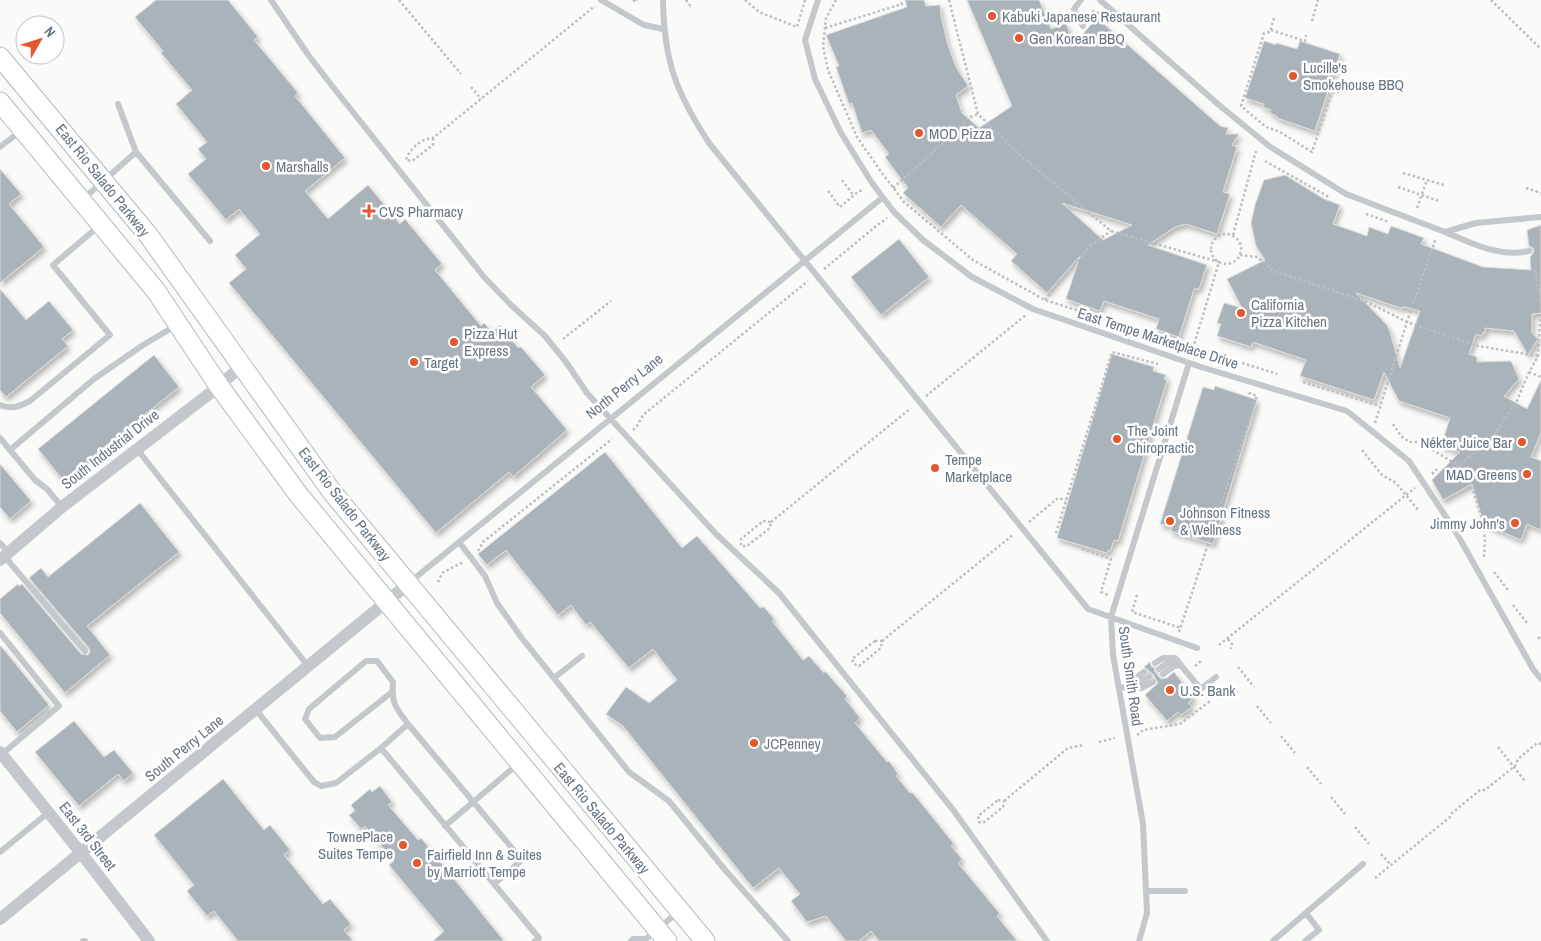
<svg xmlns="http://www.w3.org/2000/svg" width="1541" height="941" viewBox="0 0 1541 941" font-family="'Archivo Narrow',sans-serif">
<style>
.building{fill:#aab3b9;stroke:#dcdcda;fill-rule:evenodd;filter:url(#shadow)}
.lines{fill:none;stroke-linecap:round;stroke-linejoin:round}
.secondary-casing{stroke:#b3babf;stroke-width:21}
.path{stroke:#bbbfc2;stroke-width:2.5;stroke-dasharray:2.5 2.5;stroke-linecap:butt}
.lane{stroke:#c3c8cc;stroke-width:6}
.street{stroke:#c3c8cc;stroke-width:12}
.secondary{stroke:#fff;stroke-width:19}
.poi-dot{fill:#e4572e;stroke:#fff;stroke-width:2}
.labels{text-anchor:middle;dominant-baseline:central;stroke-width:5;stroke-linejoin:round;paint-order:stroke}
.poi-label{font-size:15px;fill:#657683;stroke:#fff;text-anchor:start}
.street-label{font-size:15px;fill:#657683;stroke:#fff}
</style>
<defs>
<filter id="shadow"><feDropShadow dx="2.5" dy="4" stdDeviation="2.5" flood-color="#0004"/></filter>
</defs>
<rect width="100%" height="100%" fill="#fafaf8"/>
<!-- building -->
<path class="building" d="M156,0H228L258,37L254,40L298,93L295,96L345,158L305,191L328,219L368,185L400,224L405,219L442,264L435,270L481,326L484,323L492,332L500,325L518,348L521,347L545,375L531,387L567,430L513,477L509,472L436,533L229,283L246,269L235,255L260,234L239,209L226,220L188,174L206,159L198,149L207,142L176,104L192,90L161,53L163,51L135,17Z
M905,0H924L926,6L940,5L941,16L947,42L956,67L968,86L956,95L962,113L979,128L1012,106L967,0H1039L1051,29L1066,23L1074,44L1097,18L1220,126L1228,128L1226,134H1239L1232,145L1237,147L1223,192L1230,194L1217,234L1186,224L1175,227L1148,245L1207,265L1199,289H1194L1179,337L1156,329L1159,319L1104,301L1100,311L1066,299L1080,256L1047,293L1011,261L1017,254L961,205L941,227L903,193L908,188L885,157L889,154L871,130L862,133L852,103L849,104L836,67L839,66L826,35L907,7ZM1062,203L1132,225L1103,240Z
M1264,41L1276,45V43L1297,49L1300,41L1340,54L1315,131L1277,118V116L1270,113L1271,110L1263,107L1264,104L1245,98Z
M0,169L21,194L9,204L44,247L0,283Z
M1285,175L1324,199L1340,205L1333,224L1367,236L1369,227L1388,234L1391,226L1424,238L1421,244L1483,267L1531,270L1530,256L1532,255L1534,251L1533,248L1529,246L1527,230L1541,225V313L1532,314V333L1538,339L1528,355L1514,331L1485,328V333L1483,332L1482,336L1476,334L1469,354L1477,357V362L1511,361L1519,379L1504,396L1527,409L1541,380V433L1531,457L1541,461V530L1527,524L1521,540L1484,524L1472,484L1443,500L1432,480L1460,452L1441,446L1450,418L1399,401L1384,372L1374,400L1300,376L1306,360L1253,342L1251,347L1217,336L1221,324L1217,323L1224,303L1242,308L1227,279L1265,260L1256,246L1251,223L1255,205L1264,180ZM1356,293L1401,308L1405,307L1420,311L1400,368L1390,332L1387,325Z
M899,239L929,277L881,315L851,277Z
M0,289L26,320L49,301L73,330L62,339L68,346L6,397L0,390Z
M1112,354L1154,367L1153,371L1166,375L1164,379L1167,380L1118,541L1114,540L1110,551L1108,550L1107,553L1057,538Z
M154,355L179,387L63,480L38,449Z
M1215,386L1257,400L1213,544L1171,531L1172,527L1160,524L1203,387L1214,390Z
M605,452L682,548L697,536L760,608L764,607L774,619L772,621L803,660L809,656L824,673L825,671L847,696L845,699L860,718L855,723L887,762L889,761L898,774L896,776L910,793L912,792L954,844L951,846L962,859L958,863L1000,914L997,916L1017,941H879L871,931L859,941H846L826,916L807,922L791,901L800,894L779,868L753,888L623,726L606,714L626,687L649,703L677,680L653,649L629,668L590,622L586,625L571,605L558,615L506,550L487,565L478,554Z
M0,464L31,501L10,519L0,507Z
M140,503L179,552L87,626L110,655L65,693L0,613V599L18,584L19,586L22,584L81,654L88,655L90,652L89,648L29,578L41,568L48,577Z
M0,645L49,705L17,732L0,711Z
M1150,662L1151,666L1154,668L1155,672L1161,679L1167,678L1174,672L1194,698L1188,703L1192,707L1181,715L1178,712L1167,721L1145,695L1158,683L1153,674L1144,667Z
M74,721L104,757L114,750L133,773L124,781L118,774L79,806L35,752Z
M223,779L264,830L270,825L290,850L284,855L323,904L330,899L351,924L344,930L353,941H238L214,911L207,916L187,891L194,885L154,835Z
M380,786L392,802L388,805L418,840L421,838L504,941H433L444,931L389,865L394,861L365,826L361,829L349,815L355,811L351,805L370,789L372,792Z"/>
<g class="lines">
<defs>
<path id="secondary" d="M0,57L149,236L332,492L705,941
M0,102L156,291L219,386L298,494L667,941"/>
</defs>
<!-- secondary casing -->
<use href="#secondary" class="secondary-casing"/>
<!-- path -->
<path class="path" d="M399,0L461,74
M633,0L636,2L637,0
M686,0L691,7
M745,0L759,12L797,27L805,0
M836,0L826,18L823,46L828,70L857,137L882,173L904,202L973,260L1045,300L1185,345
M949,0L978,114L1021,156L1111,231L1219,262L1193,348
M1491,0L1541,49
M1092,11L1099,13
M1274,18L1270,32L1264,33L1241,106L1266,127L1280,132L1312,152L1332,93L1354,89
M1312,21L1318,0
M825,28L902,4L900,0
M1271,30L1305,41L1306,35
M471,87L481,99
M433,138V145L412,161L406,160C409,149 422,138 433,138L595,6
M1265,161L1329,197
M1403,173L1444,185
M842,180L854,196
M1398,187L1439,201
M893,188L948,139L968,118L978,114
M1526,188L1541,193
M828,191L840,207L859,191L864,190
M1417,208L1427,180
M1366,214L1389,222
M1211 249a15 15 0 1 1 30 0a15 15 0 1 1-30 0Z
M1233,235L1256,151
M1240,255L1257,257L1274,271L1367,302L1407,322L1478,346L1538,356
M824,269L875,227L887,218
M1535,269L1541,305
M1045,300L1089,247L1111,231
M563,339L611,301
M1204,351L1277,374
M1529,372L1541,377
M1303,382L1380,406
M926,396L1026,315
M1375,423L1407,322L1436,238
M1393,424L1401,436L1409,442H1420L1459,466L1474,493L1481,515L1485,538L1484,559
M633,430L637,426L643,415L808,281
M1362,450L1382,475L1396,483L1419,511
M1432,474L1437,469
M1449,474L1492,438L1516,403L1529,372L1538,356L1541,305
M763,521L771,522L770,528L747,546H741V539Z
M771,522L911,408
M1029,522L1058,498L1066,500
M1056,533L1112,352L1158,364
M1082,549L1111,559L1101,592L1108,595
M478,551L483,542L612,439
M1494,572L1508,590
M438,582L442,573L463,562
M1137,595L1132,612L1181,628
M1513,605L1527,623
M1179,632L1257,396L1246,392
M1538,637L1541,640
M1228,639L1232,644L1231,649
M875,641H882L881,648L859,666L854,664L852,659Z
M882,641L1014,534
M1219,645L1415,488
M1195,666L1201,661
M1238,667L1254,687
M1257,706L1271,723
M1137,735L1143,730L1180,724L1210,701
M1281,736L1295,753
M1099,742L1115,738
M1498,747L1525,781
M1307,767L1321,784
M1331,797L1345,814
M998,800L1004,801L1003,807L983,823L979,822L978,816Z
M1004,801L1068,748L1084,745
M1355,827L1369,844
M1381,854L1391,865
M1375,878L1450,817L1452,813L1480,790H1485L1515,766L1518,759L1537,743L1541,744"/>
<!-- lane -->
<path class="lane" d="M271,0L309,56L333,87L484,277L511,305L545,336L566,362L587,393L716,534L779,593L954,811L1047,941
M601,0L644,25L663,29
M663,0C664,62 676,92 709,143L1088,609L1197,648
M818,0L805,40L815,79L841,133L872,183L894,212L923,240L972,277L1033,309L1201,367L1347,411L1409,461L1456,532L1533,669L1541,679
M1081,0L1074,9L1083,26
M1100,0L1219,105L1269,146L1346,194L1445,232L1476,223L1541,217
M0,147L22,130
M136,152L210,241
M82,200L136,152L118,104
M1445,232C1471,243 1499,258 1529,251
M0,405C12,410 20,406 30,401L110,335L53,265L99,226
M0,438L35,480L47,489L62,507
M137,449L308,666
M10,450L94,379L143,345L177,325
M459,542L485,576L497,603L521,637L629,772L669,801L726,871L788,941
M0,543L9,553
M5,557L85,651
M410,582L882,198
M0,633L59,706L2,754
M1155,663L1163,658H1175L1198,686L1202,688L1216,677
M1159,669L1167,663L1178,661
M1144,672L1136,678L1132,686L1141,688L1153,682
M1163,674L1174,666L1181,665
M554,678L582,656
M1119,688L1132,686L1149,677
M392,692L335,737L320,738L305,719L309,709L366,661H377L393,682C391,703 396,708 408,724
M256,710L314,782L321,786L336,783L381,748L539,938L535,941
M381,748L408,724L522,860L494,884
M445,826L519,763
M0,852L49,812
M1146,891H1185
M83,941H85
M631,941L633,939H646L678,912
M1139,941L1147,913L1143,824L1113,655L1111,617L1189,363
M1273,941L1363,864
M1305,941L1319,930L1306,913"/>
<!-- street -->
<path class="street" d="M0,560L62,507L209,394L242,366
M0,752L81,853L149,941
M0,919L408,584"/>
<!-- secondary -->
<use href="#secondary" class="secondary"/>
</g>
<!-- markers -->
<g class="poi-dot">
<circle cx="992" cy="16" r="5"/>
<circle cx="1019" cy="38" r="5"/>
<circle cx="1293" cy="76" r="5"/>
<circle cx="919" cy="133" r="5"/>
<circle cx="266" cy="166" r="5"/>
<path d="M366.5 203.5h5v5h5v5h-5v5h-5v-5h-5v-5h5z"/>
<circle cx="1241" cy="313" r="5"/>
<circle cx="454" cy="342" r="5"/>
<circle cx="414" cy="362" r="5"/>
<circle cx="1117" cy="439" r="5"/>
<circle cx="1522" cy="442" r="5"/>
<circle cx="935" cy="468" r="5"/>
<circle cx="1527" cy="474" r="5"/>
<circle cx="1170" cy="521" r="5"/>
<circle cx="1515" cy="523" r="5"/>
<circle cx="1170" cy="690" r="5"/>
<circle cx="754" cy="743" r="5"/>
<circle cx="403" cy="845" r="5"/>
<circle cx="417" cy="863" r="5"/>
</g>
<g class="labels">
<!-- poi labels -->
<g class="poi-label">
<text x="1002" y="16">Kabuki Japanese Restaurant</text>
<text x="1029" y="38">Gen Korean BBQ</text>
<text x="1303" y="67">Lucille's<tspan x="1303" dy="17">Smokehouse BBQ</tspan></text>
<text x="929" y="133">MOD Pizza</text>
<text x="276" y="166">Marshalls</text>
<text x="379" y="211">CVS Pharmacy</text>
<text x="1251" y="304">California<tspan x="1251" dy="17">Pizza Kitchen</tspan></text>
<text x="464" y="333">Pizza Hut<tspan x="464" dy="17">Express</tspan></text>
<text x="424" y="362">Target</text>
<text x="1127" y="430">The Joint<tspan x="1127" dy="17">Chiropractic</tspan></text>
<text x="1512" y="442" text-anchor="end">Nékter Juice Bar</text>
<text x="945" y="459">Tempe<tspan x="945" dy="17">Marketplace</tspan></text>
<text x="1517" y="474" text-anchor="end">MAD Greens</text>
<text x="1180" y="512">Johnson Fitness<tspan x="1180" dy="17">&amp; Wellness</tspan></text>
<text x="1505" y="523" text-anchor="end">Jimmy John's</text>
<text x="1180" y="690">U.S. Bank</text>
<text x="764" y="743">JCPenney</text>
<text x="393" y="836" text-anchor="end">TownePlace<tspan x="393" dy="17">Suites Tempe</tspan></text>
<text x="427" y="854">Fairfield Inn &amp; Suites<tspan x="427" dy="17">by Marriott Tempe</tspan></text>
</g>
<!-- street labels -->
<g class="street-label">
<text transform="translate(103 180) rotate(51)">East Rio Salado Parkway</text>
<text transform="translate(1158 338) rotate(18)">East Tempe Marketplace Drive</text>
<text transform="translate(624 386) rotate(-39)">North Perry Lane</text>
<text transform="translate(110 449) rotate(-38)">South Industrial Drive</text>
<text transform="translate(345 504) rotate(52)">East Rio Salado Parkway</text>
<text transform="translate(1131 676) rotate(82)">South Smith Road</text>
<text transform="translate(184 748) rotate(-39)">South Perry Lane</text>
<text transform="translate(602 818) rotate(50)">East Rio Salado Parkway</text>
<text transform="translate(88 836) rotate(52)">East 3rd Street</text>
</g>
</g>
<!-- north arrow -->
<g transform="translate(40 40) rotate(51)"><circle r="24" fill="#ffffff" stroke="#c1c8cd"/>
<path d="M0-4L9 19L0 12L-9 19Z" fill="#e4572e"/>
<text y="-8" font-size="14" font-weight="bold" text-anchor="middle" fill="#657683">N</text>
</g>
</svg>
